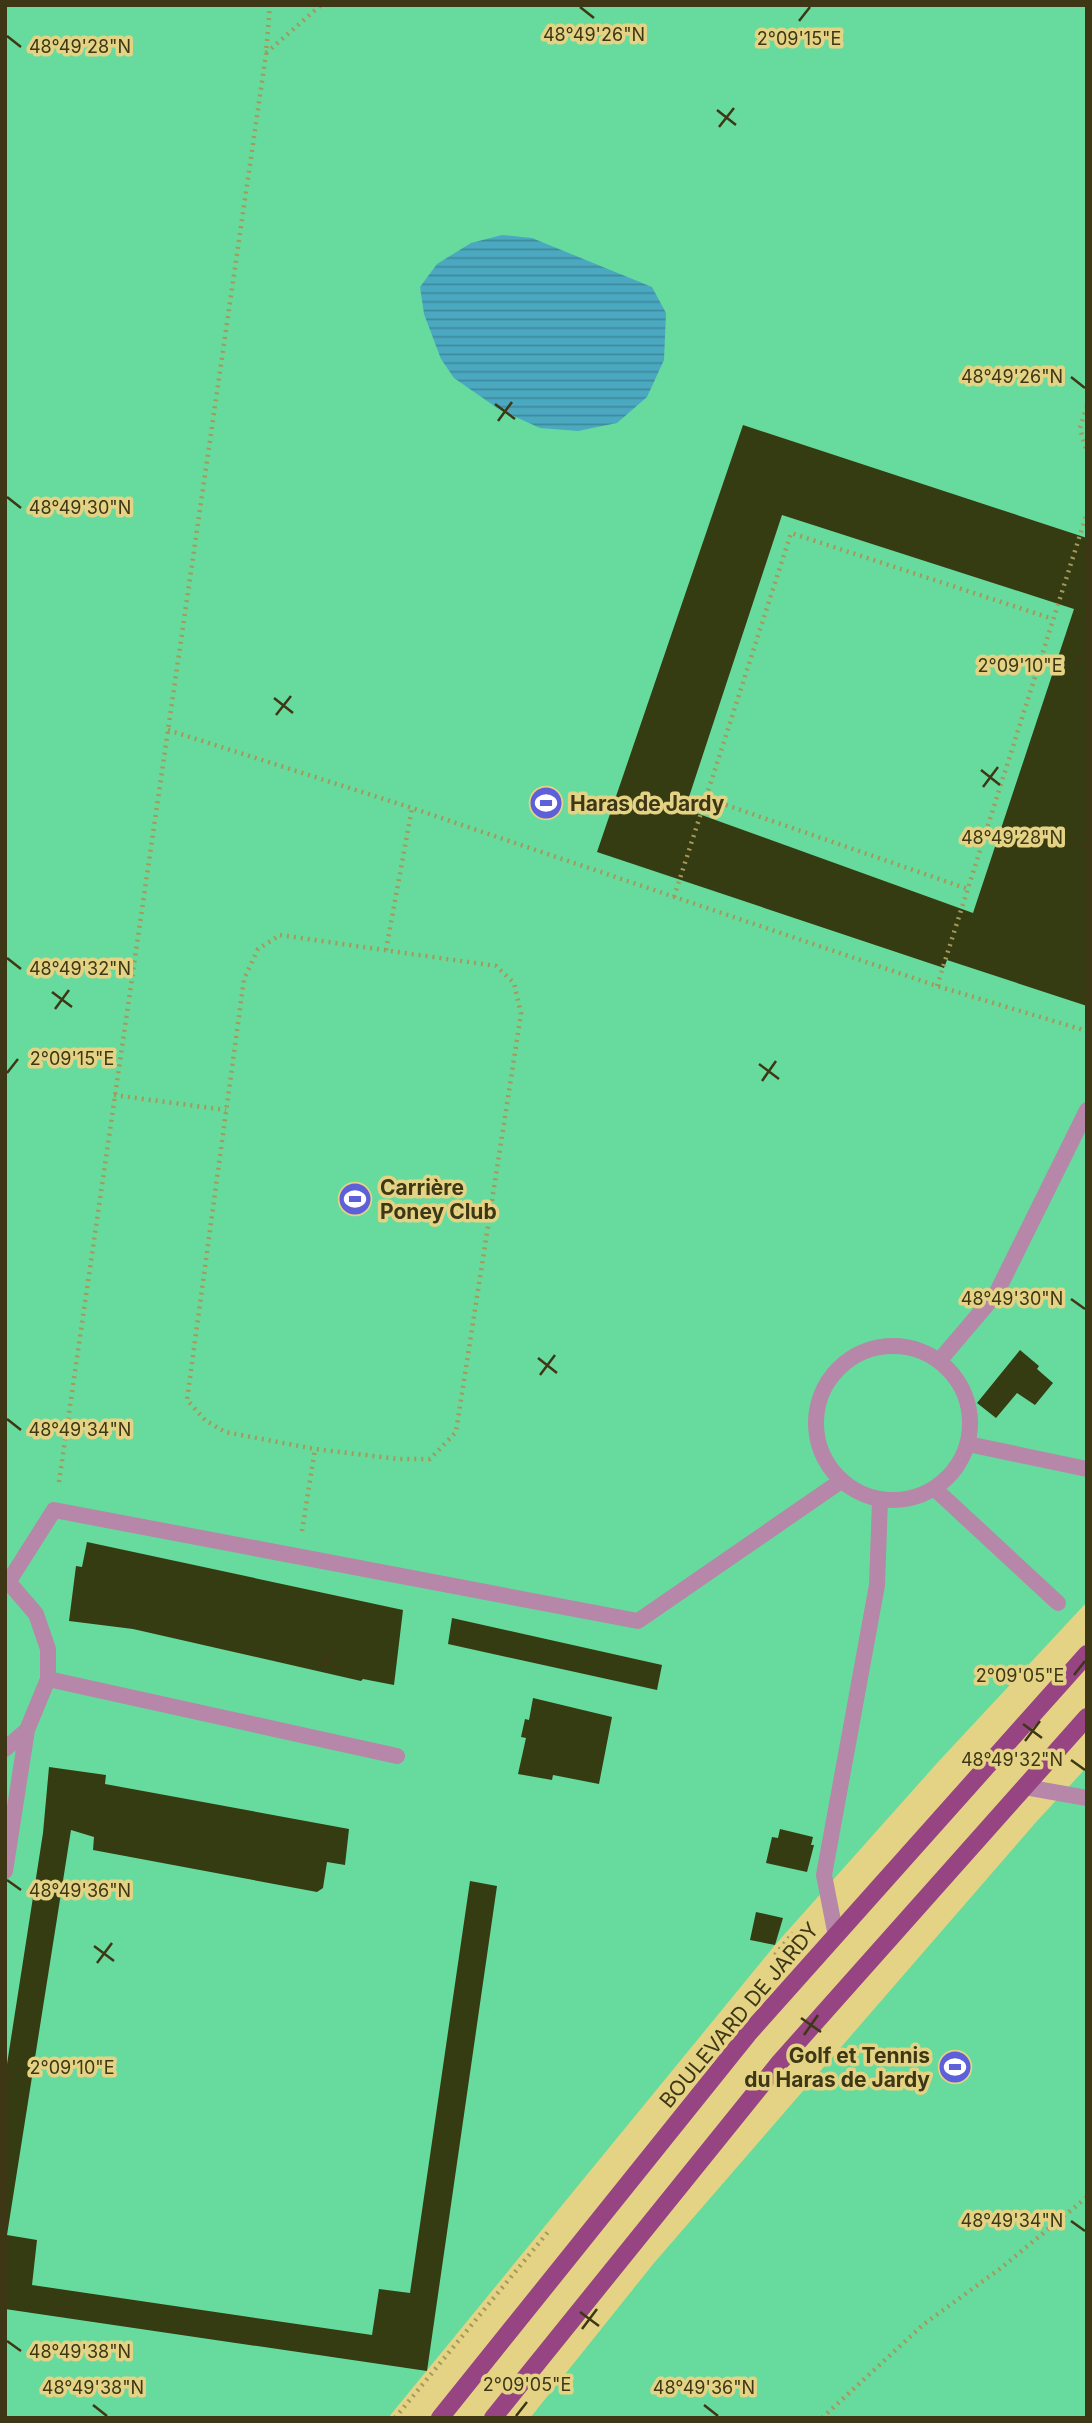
<svg xmlns="http://www.w3.org/2000/svg" width="1092" height="2423" viewBox="0 0 1092 2423" font-family="Inter,sans-serif">
<style>
.pitch{fill:#67db9d}
.water{fill:url(#water-rules)}
.building{fill:#353c11;fill-rule:evenodd}
.lines{fill:none;stroke-linecap:round;stroke-linejoin:round}
.path{stroke:#a5985b;stroke-width:4.5;stroke-dasharray:2 5;stroke-linecap:butt}
.lane{stroke:#b687a8;stroke-width:16}
.primary{stroke:#974483;stroke-width:18}
.ticks{fill:none;stroke:#3e3716;stroke-width:2.5}
.labels{text-anchor:middle;dominant-baseline:central;stroke-width:7;stroke-linejoin:round;paint-order:stroke}
.poi-label{font-size:21px;font-weight:bold;fill:#3e3716;stroke:#e4d384;text-anchor:start}
.street-label{font-size:21px;fill:#3e3716;stroke:#e4d384}
.ticks-label{font-size:18px;text-anchor:middle;fill:#3e3716;stroke:#e4d384;stroke-width:7;stroke-linejoin:round;paint-order:stroke}
</style>
<defs>
<pattern id="water-rules" width="6" height="5" patternUnits="userSpaceOnUse" patternTransform="scale(1.75)"><rect width="6" height="5" fill="#4aa9c1"/><path d="M0 2.5h6" fill="none" stroke="#3f8a9c"/></pattern>
</defs>
<rect width="100%" height="100%" fill="#e4d384"/>
<!-- pitch -->
<path class="pitch" d="M5,5H1087V1602L939,1761L775,1945L388,2418H5Z
M1087,1767V2418H530L654,2263L1037,1821Z"/>
<!-- water -->
<path class="water" d="M502,235L532,238L652,287L666,313L664,360L647,397L617,423L578,431L540,428L500,410L454,378L441,359L424,314L420,287L437,264L471,243Z"/>
<!-- building -->
<path class="building" d="M743,425L1087,538V1006L947,960L944,968L597,852ZM782,515L1074,609L973,913L685,809Z
M1020,1350L1039,1366L1037,1369L1053,1383L1035,1405L1017,1393L996,1418L977,1403Z
M87,1542L403,1610L394,1685L363,1679L361,1681L133,1629L69,1621L76,1566L82,1567Z
M452,1618L662,1665L657,1690L448,1644Z
M533,1698L612,1717L599,1784L553,1775L552,1780L518,1774L526,1738L521,1737L525,1719L529,1720Z
M49,1767L106,1775L105,1784L349,1829L345,1865L327,1862L323,1888L317,1892L93,1850L94,1837L71,1830L7,2235L37,2240L32,2285L372,2335L379,2289L410,2293L470,1881L497,1886L427,2371L5,2309V2077L43,1833Z
M780,1829L813,1837L811,1845H814L807,1872L766,1863L772,1837L778,1838Z
M756,1912L783,1918L775,1945L750,1940Z"/>
<g class="lines">
<!-- path -->
<path class="path" d="M266,53L321,5
M1087,406L1080,428L1087,453
M168,730L412,808L937,986L1087,1031
M706,798L968,889
M674,897L791,533L1053,619
M280,935L496,966L514,983L521,1014L456,1432L430,1459H398L315,1449L225,1432L205,1420L187,1400L244,979L258,949Z
M386,950L412,808
M937,986L1087,513
M114,1095L226,1110
M59,1482L266,54L270,5
M302,1531L315,1449
M775,1955L793,1933
M395,2418L548,2232
M822,2418L924,2324L1001,2268L1087,2197"/>
<!-- lane -->
<path class="lane" d="M816 1423a77 77 0 1 1 154 0a77 77 0 1 1-154 0Z
M939,1361L996,1294L1087,1110
M968,1444L1087,1469
M935,1489L1058,1603
M5,1578L36,1614L48,1649V1679L27,1730L5,1871
M9,1581L54,1510L638,1621L841,1481
M48,1679L397,1756
M5,1749L27,1730
M1025,1787L1087,1798
M836,1936L824,1875L877,1585L880,1500"/>
<!-- primary -->
<path class="primary" d="M440,2418L748,2034L1087,1654
M493,2418L780,2062L1087,1717"/>
</g>
<!-- ticks -->
<path class="ticks" d="M580,7L594,18M799,21L810,7M7,36L21,47M717,110L736,125M719,127L734,108M1071,377L1085,388M495,404L515,419M498,421L512,402M7,497L21,508M1074,666L1085,652M274,698L293,713M276,715L291,696M981,770L1000,785M983,787L998,767M1071,838L1085,848M7,958L21,969M52,992L72,1007M55,1009L69,990M759,1064L779,1079M7,1073L18,1059M762,1081L776,1061M1071,1299L1085,1309M538,1358L557,1373M540,1375L555,1355M7,1419L21,1430M316,1652L336,1667M318,1669L333,1649M1074,1675L1085,1661M1023,1724L1042,1738M1025,1741L1040,1721M1071,1760L1085,1770M7,1880L21,1890M94,1946L114,1961M97,1963L112,1943M801,2018L821,2032M804,2035L818,2015M7,2082L18,2068M1071,2221L1085,2231M580,2312L599,2326M582,2329L597,2309M7,2341L21,2351M93,2405L107,2416M704,2405L718,2416M516,2416L527,2402"/>
<!-- icons -->
<defs>
<symbol id="stadium-disc" viewBox="-11 -11 22 22"><circle r="9.5" fill="#5d60d8" stroke="#e4d384"/><path d="M0-5a6.5 5 0 1 0 0 10a6.5 5 0 1 0 0-10ZM-3.5-1.8h7v3.6h-7Z" fill="#fff"/></symbol>
</defs>
<g fill-rule="evenodd">
<use href="#stadium-disc" x="527" y="784" width="38" height="38"/>
<use href="#stadium-disc" x="336" y="1180" width="38" height="38"/>
<use href="#stadium-disc" x="936" y="2048" width="38" height="38"/>
</g>
<g class="labels">
<!-- poi labels -->
<g class="poi-label">
<text x="570" y="803">Haras de Jardy</text>
<text x="380" y="1187">Carrière<tspan x="380" dy="24">Poney Club</tspan></text>
<text x="930" y="2055" text-anchor="end">Golf et Tennis<tspan x="930" dy="24">du Haras de Jardy</tspan></text>
</g>
<!-- street labels -->
<g class="street-label">
<text transform="translate(739 2015) rotate(-50)">BOULEVARD DE JARDY</text>
</g>
</g>
<g class="ticks-label">
<text x="594" y="41">48°49'26"N</text>
<text x="799" y="45">2°09'15"E</text>
<text x="80" y="53">48°49'28"N</text>
<text x="1012" y="383">48°49'26"N</text>
<text x="80" y="514">48°49'30"N</text>
<text x="1020" y="672">2°09'10"E</text>
<text x="1012" y="844">48°49'28"N</text>
<text x="80" y="975">48°49'32"N</text>
<text x="72" y="1065">2°09'15"E</text>
<text x="1012" y="1305">48°49'30"N</text>
<text x="80" y="1436">48°49'34"N</text>
<text x="1020" y="1682">2°09'05"E</text>
<text x="1012" y="1766">48°49'32"N</text>
<text x="80" y="1897">48°49'36"N</text>
<text x="72" y="2074">2°09'10"E</text>
<text x="1012" y="2227">48°49'34"N</text>
<text x="80" y="2358">48°49'38"N</text>
<text x="527" y="2391">2°09'05"E</text>
<text x="93" y="2394">48°49'38"N</text>
<text x="704" y="2394">48°49'36"N</text>
</g>
<!-- border -->
<rect width="1092" height="2423" fill="none" stroke="#3e3716" stroke-width="14"/>
</svg>
